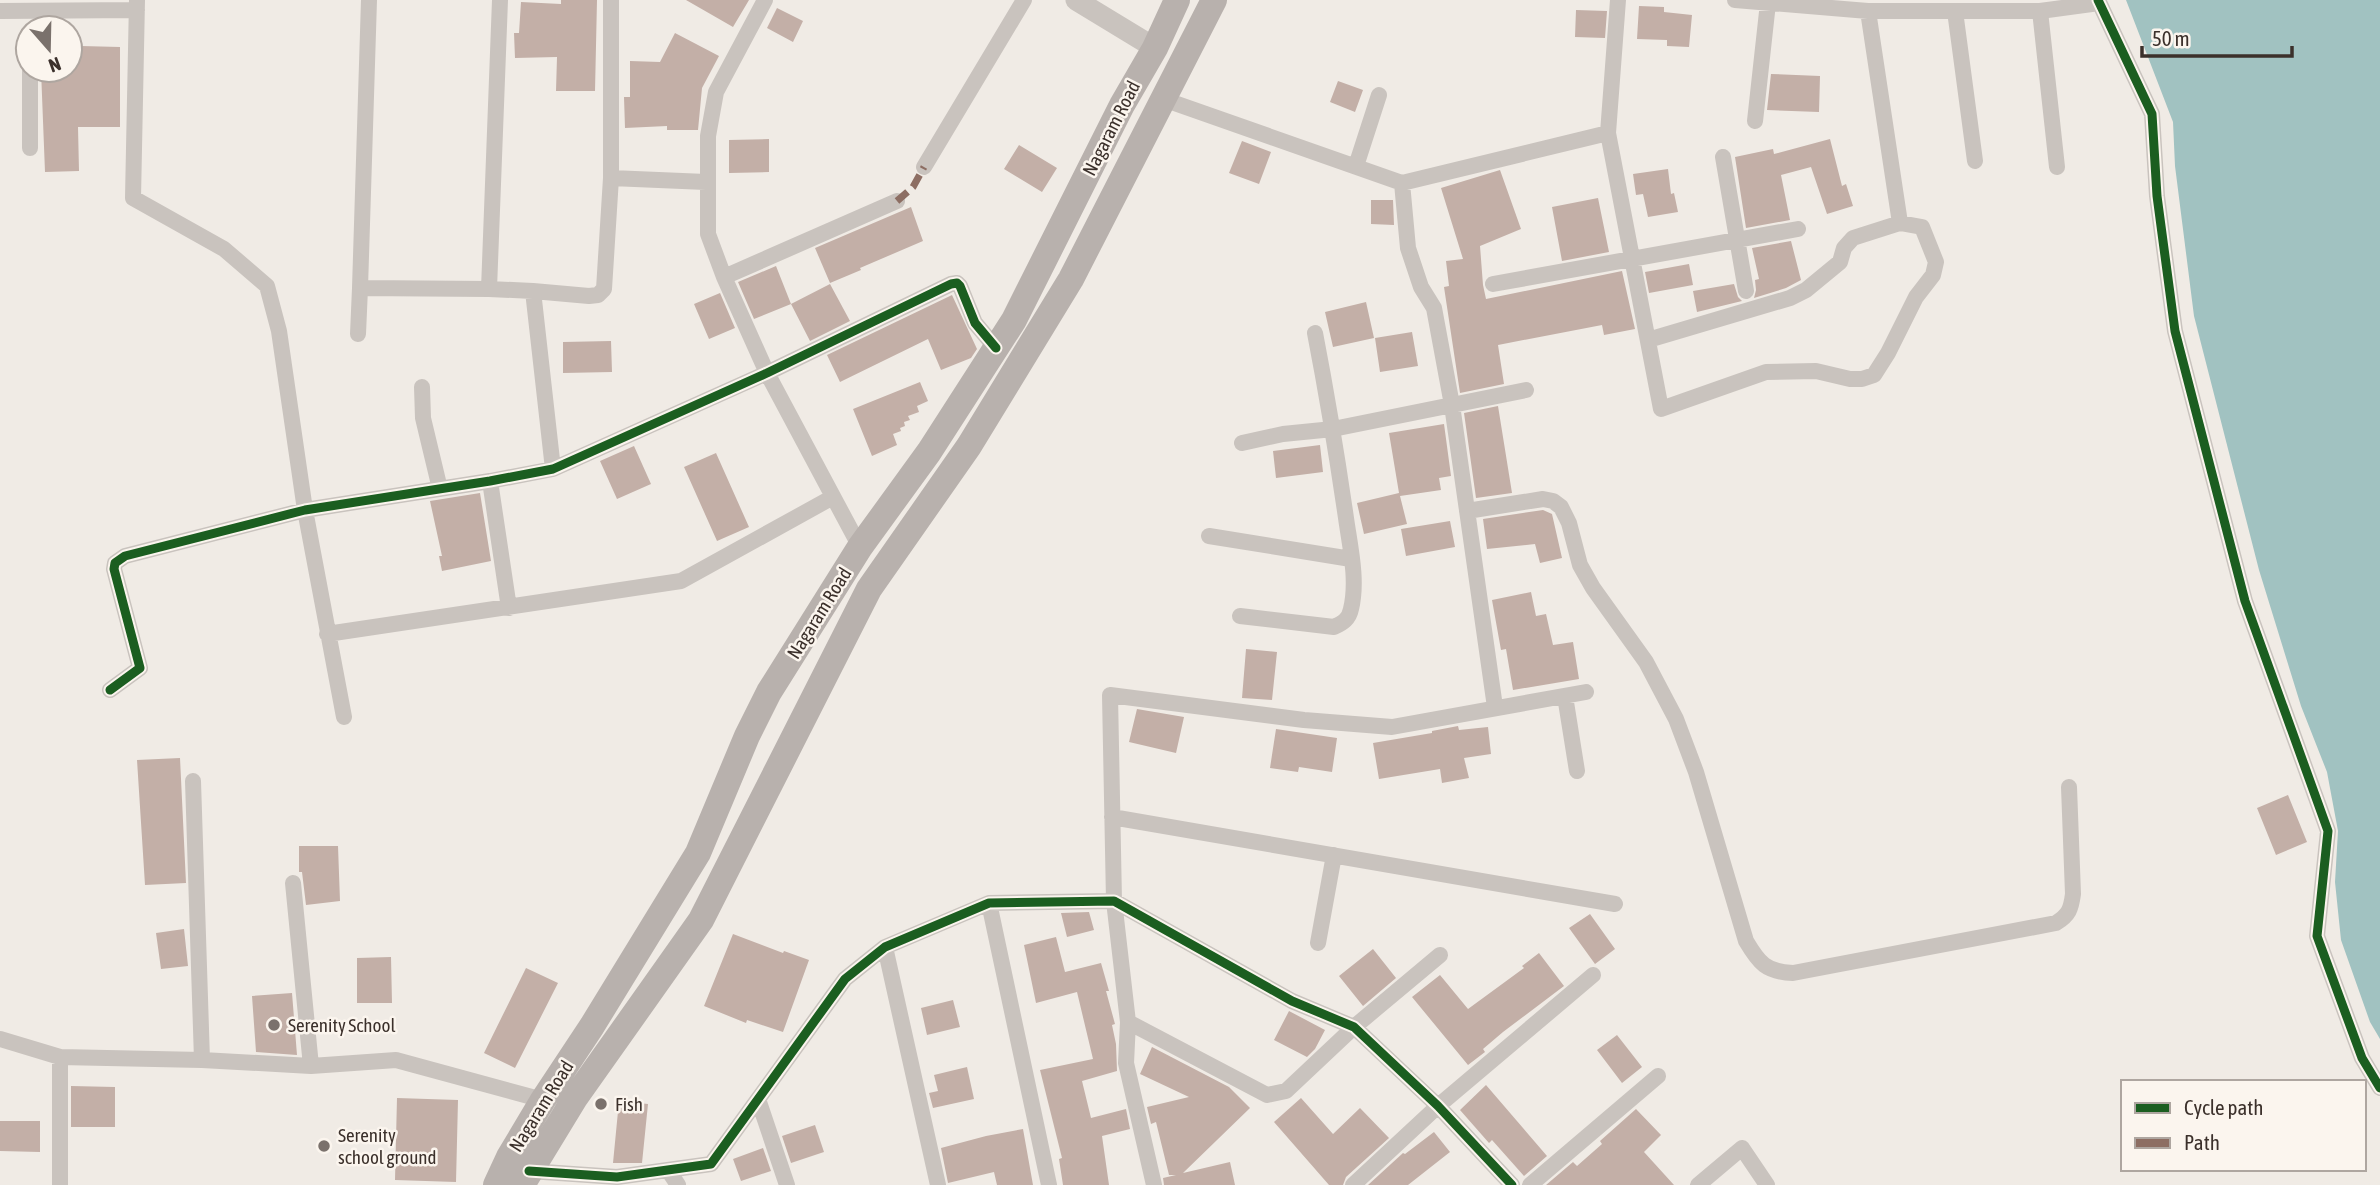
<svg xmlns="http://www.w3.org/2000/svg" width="2380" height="1185" viewBox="0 0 2380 1185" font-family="'Asap Condensed',sans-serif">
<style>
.water{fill:#a1c2c1}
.building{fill:#c3afa7}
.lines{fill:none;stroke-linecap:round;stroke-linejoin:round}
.minor{stroke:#c9c3be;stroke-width:16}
.tertiary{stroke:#c9c3be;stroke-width:21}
.primary{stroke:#b8b1ad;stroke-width:26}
.quiet{stroke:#8d6e63;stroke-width:7;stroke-dasharray:14 7;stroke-linecap:butt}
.cycleway-casing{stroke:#fbf5ee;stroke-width:13}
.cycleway{stroke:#1b5e20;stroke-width:9}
.poi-dot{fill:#7a716c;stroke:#fbf5ee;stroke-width:2.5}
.labels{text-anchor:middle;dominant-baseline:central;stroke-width:5;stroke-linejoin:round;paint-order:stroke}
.street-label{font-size:19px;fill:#3b302b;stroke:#fbf5ee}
.poi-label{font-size:19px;fill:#3b302b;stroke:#fbf5ee;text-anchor:start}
</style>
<rect width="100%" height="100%" fill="#f0ebe5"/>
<!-- water -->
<path class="water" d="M2126,0H2380V1039L2370,1022L2341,940L2335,882L2338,831L2327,772L2301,706L2259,570L2194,316L2175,166L2173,122Z"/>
<!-- building -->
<path class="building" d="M561,0H597L595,91H556L557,57L515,58L514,33H519L521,2L561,4Z
M686,0H749L733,27Z
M1639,6L1664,7V12L1692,15L1689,47L1667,46V40L1637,39Z
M777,8L803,21L793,42L767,28Z
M1576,10L1607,11L1605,38L1575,37Z
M675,33L719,56L702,88L698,130H667V126L625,128L624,97H630V61L660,62Z
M81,46L120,47V127H78L79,171L45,172L41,70H70V50H81Z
M1771,74L1820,76L1819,112L1767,110Z
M1338,81L1363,90L1355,112L1330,102Z
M769,139V172L729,173V140Z
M1830,139L1842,186L1846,184L1853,206L1827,214L1811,167L1781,175L1790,220L1746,228L1735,157L1773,149L1774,154Z
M1242,141L1271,152L1259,184L1229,173Z
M1019,145L1057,168L1042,192L1004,169Z
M1668,169L1671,194L1674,193L1678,212L1648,217L1643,194L1636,195L1633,174Z
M1500,170L1521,229L1480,246L1483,285L1486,299L1622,271L1635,329L1604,335L1602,325L1498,345L1504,384L1460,393L1444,287L1449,286L1446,261L1463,259L1441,188Z
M1598,198L1609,252L1562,261L1552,207Z
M1371,200H1393L1394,225L1371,224Z
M911,207L923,241L860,268L861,270L830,283L815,248Z
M1791,241L1801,280L1786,288L1754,298L1756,290L1755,280L1759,279L1752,248Z
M1689,264L1693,285L1649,293L1645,272Z
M776,266L791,304L754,319L738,282Z
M830,284L850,321L810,341L791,304Z
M1734,284L1738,297L1742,301L1697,312L1693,291Z
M720,293L735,328L709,339L694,304Z
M952,295L977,349L971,358L941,370L928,339L840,382L827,355Z
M1366,302L1374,338L1333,347L1325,312Z
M1412,332L1418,366L1380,372L1375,338Z
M611,341L612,372L563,373V342Z
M920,382L928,401L917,406L919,412L908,416L910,420L904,422L905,426L900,428L901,431L893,434L897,445L872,456L853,409Z
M1498,406L1512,493L1476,498L1464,413Z
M1444,424L1451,476L1439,478L1441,490L1400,496L1407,524L1364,534L1357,503L1399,493L1389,433Z
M1320,445L1323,472L1276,478L1273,451Z
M634,446L651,484L617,499L600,461Z
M716,453L749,527L717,541L684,467Z
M480,493L491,561L442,571L439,556H442L430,501Z
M1543,510L1552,514L1562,558L1540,563L1535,544L1487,549L1483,519Z
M1450,521L1455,547L1406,556L1401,529Z
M1531,592L1536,616L1546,614L1553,645L1573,642L1579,679L1513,690L1506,649L1501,650L1492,600Z
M1246,649L1277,652L1272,700L1242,698Z
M1137,709L1184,717L1176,753L1129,742Z
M1458,726L1459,730L1488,727L1491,754L1464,758L1469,778L1442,783L1440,769L1379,779L1373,743L1432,733V731Z
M1276,729L1337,738L1332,772L1299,767L1298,772L1270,768Z
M180,758L186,883L145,885L137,760Z
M2288,795L2307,842L2276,855L2257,808Z
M299,846H338L340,901L306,905L302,872H299Z
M1089,912L1094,930L1067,937L1061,913Z
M1590,914L1615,949L1595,964L1569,928Z
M184,929L188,966L161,969L156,933Z
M733,934L783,953L784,951L809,960L783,1032L747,1020L746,1023L704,1006Z
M1056,937L1065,972L1101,963L1109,991H1106L1115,1024L1112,1025L1116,1044L1117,1071L1082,1081L1091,1118L1126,1109L1130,1129L1102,1136L1109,1185H1063L1059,1159L1062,1158L1040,1070L1093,1059L1077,992L1036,1003L1024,945Z
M1373,949L1396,978L1363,1006L1339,976Z
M1539,953L1564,986L1503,1032L1483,1049L1485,1052L1468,1065L1412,997L1440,975L1468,1009L1524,968L1522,966Z
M391,957L392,1003H357V958Z
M526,968L558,983L515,1068L484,1053Z
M292,993L297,1055L256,1052L252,996Z
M953,1000L960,1027L927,1035L921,1008Z
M1289,1011L1325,1030L1315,1049L1307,1057L1274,1040Z
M1617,1035L1642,1067L1622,1083L1597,1050Z
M1152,1047L1229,1087L1250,1108L1183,1173L1230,1162L1235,1185H1164L1163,1178L1176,1175H1169L1156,1122L1151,1124L1147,1107L1189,1097L1140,1074Z
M967,1067L974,1099L933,1108L929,1093L938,1091L934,1075Z
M1486,1085L1547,1156L1524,1176L1492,1140L1489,1143L1460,1110Z
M71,1086L115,1087V1127H71Z
M397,1098L458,1100L456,1182L395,1180Z
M1301,1098L1333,1134L1360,1108L1389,1138L1346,1177L1343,1185H1329L1274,1122Z
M619,1101L648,1104L642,1163H613Z
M1636,1109L1661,1135L1644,1152L1674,1185H1546L1573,1162L1577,1166L1602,1144L1600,1141Z
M0,1121H40V1152L0,1151Z
M815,1125L824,1152L791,1163L782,1136Z
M1023,1129L1033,1185H997L994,1172L948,1183L941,1148L986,1136Z
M1434,1132L1450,1152L1408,1185H1368L1403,1153L1405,1154Z
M763,1148L771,1171L741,1181L733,1159Z"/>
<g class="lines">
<!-- minor -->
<path class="minor" d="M137,0L133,198L224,249L267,286L279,331L305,510L344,717
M369,0L360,288L489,289
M500,0L489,289L533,291L553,469
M611,0V178L706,182
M765,0L716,92L708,136V234L724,277L767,373L860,547
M1618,0L1608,133L1661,409L1766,372L1816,371L1850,379H1862L1874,375L1888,353L1916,297L1933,275L1936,262L1922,227L1900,223L1868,11
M1735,0L1868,11H2040L2057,167
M2098,0L2152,114L2157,196L2175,331L2245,601L2328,831L2317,936L2362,1058L2380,1088
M0,11L137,10
M1955,11L1975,161
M2040,11L2099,3
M30,70V148
M1163,99L1402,183L1608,133
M1755,121L1768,3
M1723,157L1746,291
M1356,166L1379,95
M924,167L1024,0
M1402,183L1408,248L1421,287L1434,308L1452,405L1495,707
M724,277L897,201
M1493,284L1798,229
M533,291L589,296L598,295L604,289L611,178
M358,334L360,288
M1648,340L1790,298L1806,290L1840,262L1844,248L1853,238L1900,223
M422,387L423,418L440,489
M1242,443L1283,434L1333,429L1526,390
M490,481L509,608
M1467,511L1543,499L1553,501L1561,507L1569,523L1580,565L1593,588L1646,662L1676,719L1696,772L1746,941C1759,963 1766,972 1793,973L2056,923C2069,915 2071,909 2073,894L2069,787
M1209,536L1351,559
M1240,616L1334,627C1343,623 1349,619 1351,609C1358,580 1350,547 1346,518C1337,456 1327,395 1315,333
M327,634L681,581L833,497
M110,690L140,668L114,569L115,563L125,556L305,510L490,481L553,469L767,373L951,284L957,283L960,286L975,323L996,348
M1565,696L1577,771
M193,781L202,1060
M1112,817L1615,904
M293,883L311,1066
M989,903L1049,1185
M1318,943L1334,855
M885,947L938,1185
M1128,1022L1267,1095L1286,1091L1354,1027L1440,955
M0,1039L60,1057L202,1060L311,1066L396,1060L543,1100
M758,1099L787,1185
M668,1170L678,1185
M529,1171L617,1177L711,1164L845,979L885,947L989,903L1114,901L1292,1001L1354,1027L1438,1106L1512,1185
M60,1185V1057
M1154,1185L1126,1063L1128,1022L1114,901L1110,695L1304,720L1392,727L1586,692
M1353,1185L1438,1106L1593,975
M1530,1185L1658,1076
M1698,1185L1742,1148L1767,1185"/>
<!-- tertiary -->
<path class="tertiary" d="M1076,0L1155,48"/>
<!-- primary -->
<path class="primary" d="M496,1185L509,1157L543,1100L592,1026L698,853L747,736L769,692L860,547L929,452L1014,320L1122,105L1155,48L1177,0
M522,1185L575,1098L701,920L869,589L969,446L1071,279L1214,0"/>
<!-- quiet -->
<path class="quiet" d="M897,201L913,187L924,167"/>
<defs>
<path id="cycleway" d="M2098,0L2152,114L2157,196L2175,331L2245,601L2328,831L2317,936L2362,1058L2380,1088
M110,690L140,668L114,569L115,563L125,556L305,510L490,481L553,469L767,373L951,284L957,283L960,286L975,323L996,348
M529,1171L617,1177L711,1164L845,979L885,947L989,903L1114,901L1292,1001L1354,1027L1438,1106L1512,1185"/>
</defs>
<!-- cycleway casing -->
<use href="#cycleway" class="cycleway-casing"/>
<!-- cycleway -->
<use href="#cycleway" class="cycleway"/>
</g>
<!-- markers -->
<g class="poi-dot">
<circle cx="274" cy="1025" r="7"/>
<circle cx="601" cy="1104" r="7"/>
<circle cx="324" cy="1146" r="7"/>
</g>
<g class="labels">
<!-- street labels -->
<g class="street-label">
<text transform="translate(1111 128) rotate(-63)">Nagaram Road</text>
<text transform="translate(819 613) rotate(-58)">Nagaram Road</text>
<text transform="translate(541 1106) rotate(-58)">Nagaram Road</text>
</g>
<!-- poi labels -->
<g class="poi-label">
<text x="288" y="1025">Serenity School</text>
<text x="615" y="1104">Fish</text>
<text x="338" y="1135">Serenity<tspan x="338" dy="22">school ground</tspan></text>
</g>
</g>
<!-- legend -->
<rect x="2121" y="1080" width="245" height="91" fill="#fbf5ee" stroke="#aea6a0" stroke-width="2"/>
<rect x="2135" y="1103" width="35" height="10" fill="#1b5e20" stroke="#aea6a0" stroke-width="2"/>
<text x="2184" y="1115" font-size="21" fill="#3b302b">Cycle path</text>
<rect x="2135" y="1138" width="35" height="10" fill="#8d6e63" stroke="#aea6a0" stroke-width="2"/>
<text x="2184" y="1150" font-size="21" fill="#3b302b">Path</text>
<!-- north arrow -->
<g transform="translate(49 49) rotate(160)"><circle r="33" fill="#fbf5ee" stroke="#aea6a0" stroke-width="2"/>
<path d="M0-5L12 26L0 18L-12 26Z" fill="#7a716c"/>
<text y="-10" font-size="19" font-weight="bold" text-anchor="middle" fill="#3b302b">N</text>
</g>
<!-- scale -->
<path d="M2142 46v10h150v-10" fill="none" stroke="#3b302b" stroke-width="3.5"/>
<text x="2152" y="46" font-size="21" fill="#3b302b" stroke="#fbf5ee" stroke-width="5" paint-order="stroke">50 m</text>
</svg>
